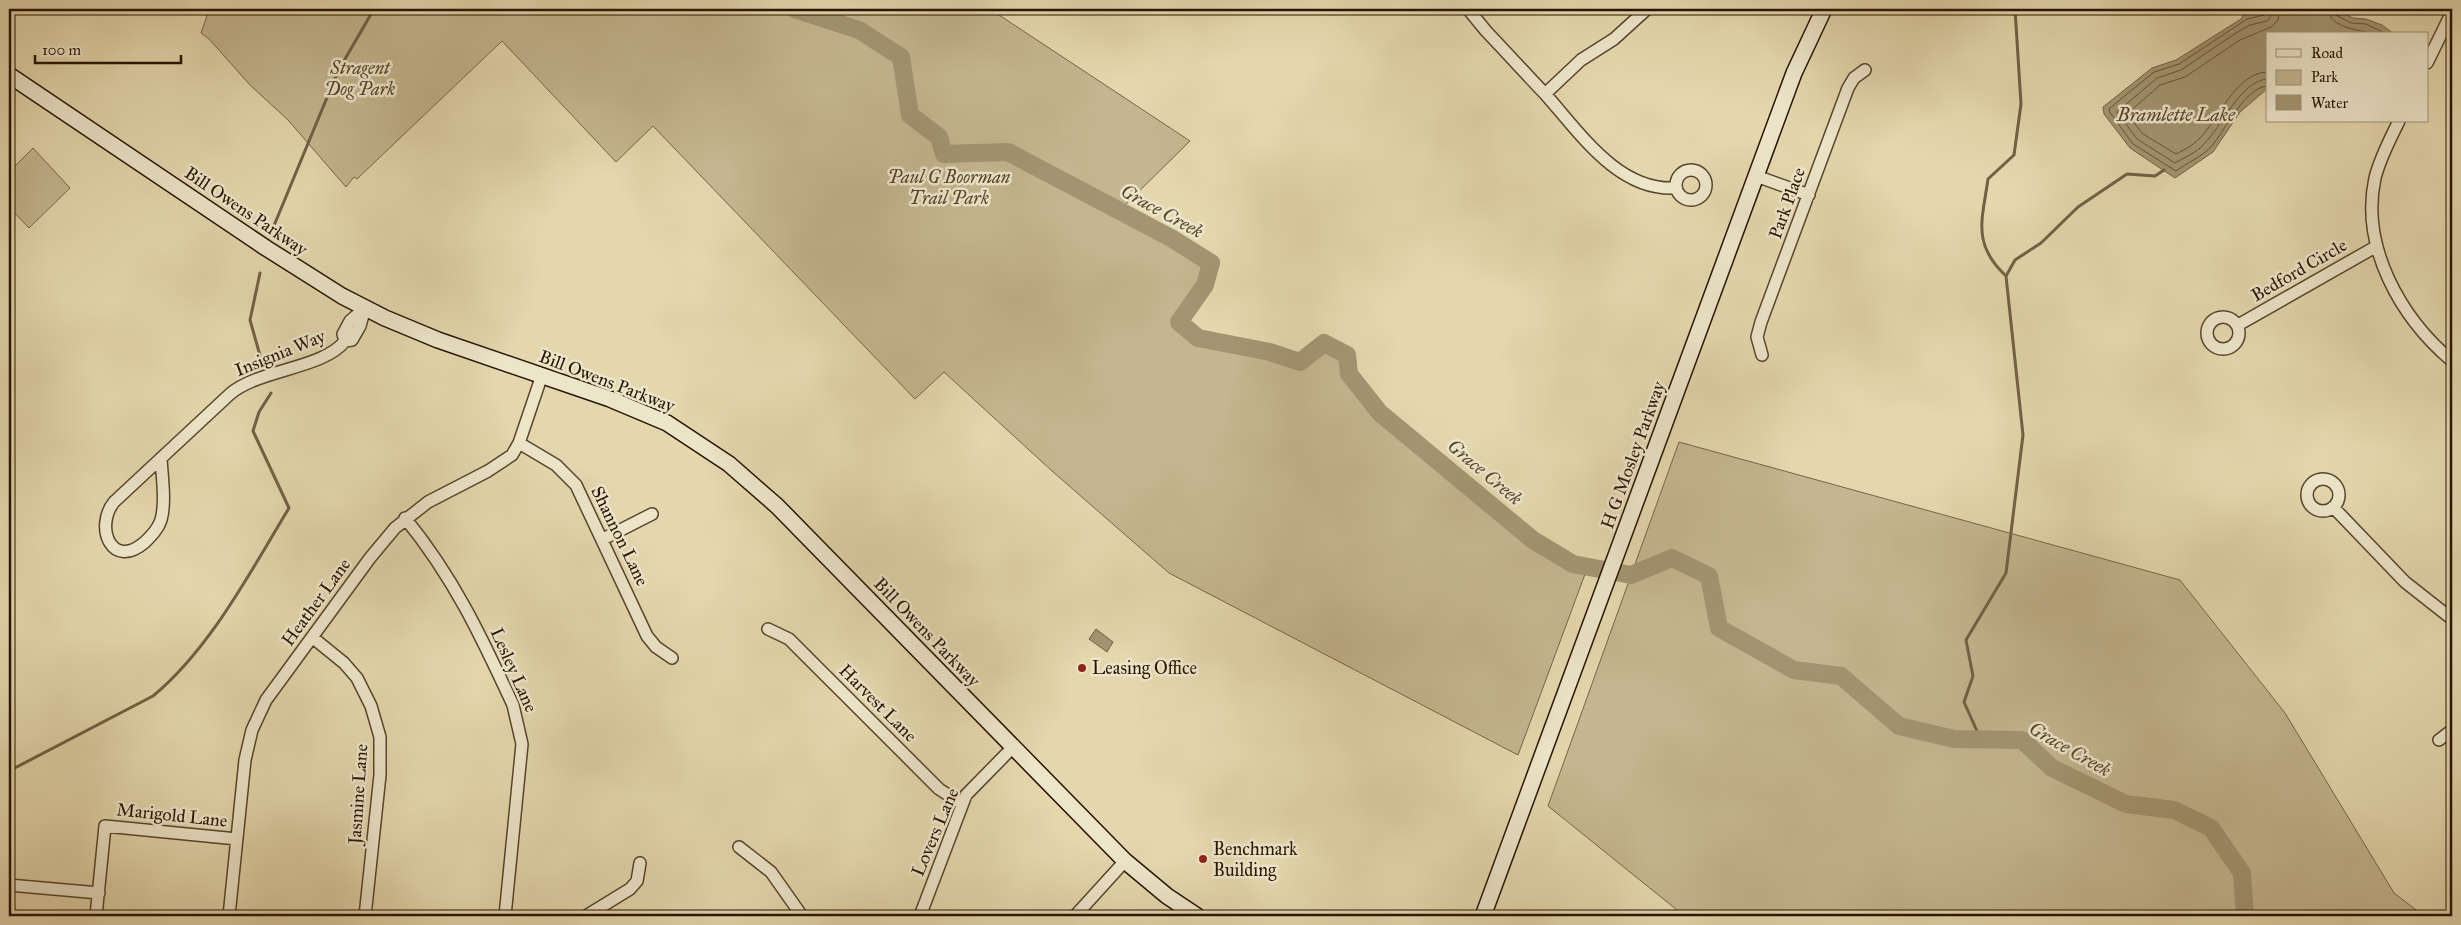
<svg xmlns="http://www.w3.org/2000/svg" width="2461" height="925" viewBox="0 0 2461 925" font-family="'IM FELL Great Primer',serif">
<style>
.green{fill:#c4b690;stroke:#756548}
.water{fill:#a39572;stroke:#716144}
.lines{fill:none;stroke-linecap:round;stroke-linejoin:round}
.shore{stroke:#645439;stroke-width:1}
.stream{stroke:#716144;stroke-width:3}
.river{stroke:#a39572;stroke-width:18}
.minor-casing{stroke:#56452b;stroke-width:14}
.secondary-casing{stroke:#261400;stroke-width:18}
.minor{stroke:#ede5ca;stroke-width:11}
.secondary{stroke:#ede5ca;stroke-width:15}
.poi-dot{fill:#8f2418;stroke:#ede5ca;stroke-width:2}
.labels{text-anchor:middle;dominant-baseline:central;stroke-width:5;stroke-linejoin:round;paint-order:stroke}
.park-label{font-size:18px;font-style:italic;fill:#55452b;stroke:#ede5ca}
.street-label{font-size:18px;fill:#261400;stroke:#ede5ca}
.poi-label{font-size:18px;fill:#261400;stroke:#ede5ca;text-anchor:start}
.water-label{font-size:19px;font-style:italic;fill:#58482e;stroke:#ede5ca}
</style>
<rect width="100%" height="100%" fill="#e4d7ad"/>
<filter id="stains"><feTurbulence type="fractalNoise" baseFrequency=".004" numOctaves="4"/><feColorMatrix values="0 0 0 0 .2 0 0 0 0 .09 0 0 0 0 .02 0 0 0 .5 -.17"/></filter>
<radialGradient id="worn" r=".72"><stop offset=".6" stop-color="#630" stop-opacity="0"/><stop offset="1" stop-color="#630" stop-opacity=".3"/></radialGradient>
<!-- green -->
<path class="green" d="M201,9H990L1190,141L1119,211L1171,238L1211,263L1205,285L1179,322L1198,338L1270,352L1300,362L1324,343L1347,355L1349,374L1380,413L1533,540L1573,564L1588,566L1518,755L1169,573L1052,471L944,372L915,399L653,126L616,162L502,41L357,179L354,177L346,187L288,120L250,85L209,39L201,33L207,16Z
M33,148L70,188L29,228L9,207V172Z
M1679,442L2180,580L2285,713L2394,893L2424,916H1691L1682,914L1548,806Z"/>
<!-- water -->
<path class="water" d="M2266,9H2335L2353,18L2366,19L2382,25L2394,34H2267V89L2240,112L2213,152L2175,178L2130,148L2104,114L2103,107L2152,68L2176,60L2241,19L2244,14L2256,13Z
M1096,629L1113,642L1107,652L1089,639Z"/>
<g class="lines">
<!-- shore -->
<path class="shore" d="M2266,9L2264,15L2247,19L2179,64L2154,72L2110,108L2109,111L2133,144L2176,171C2187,163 2201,157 2211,147C2225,131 2244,88 2267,86
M2328,9C2330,29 2359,29 2373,34
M2334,9L2336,15L2351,23L2366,24L2387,34
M2267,72C2235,73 2218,121 2199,139C2192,146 2184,150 2176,154L2143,134L2127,114L2160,85L2185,77L2240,40L2271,27L2278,20L2280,9
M2267,79C2240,81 2221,128 2204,144C2196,153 2185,157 2175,163L2137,139L2117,112L2157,78L2181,70L2236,33L2250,25L2267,21L2272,15L2273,9"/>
<!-- stream -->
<path class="stream" d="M273,228L338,71L374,9
M260,273L250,320L263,366
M2006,276L2015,260L2041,243L2078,207L2127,174L2155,176L2164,170
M1981,740L1964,702L1973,676L1966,640L2006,573L2023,435L2006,276C1972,244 1982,221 1988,179L2014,155L2021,104L2015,9
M9,771L153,696C210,649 251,571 289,508L253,431L259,412L271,393"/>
<!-- river -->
<path class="river" d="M794,9L859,30L901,57L910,115L939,137L944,154L1008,152L1171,238L1211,263L1205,285L1179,322L1198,338L1270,352L1300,362L1324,343L1347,355L1349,374L1380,413L1533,540L1573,564L1631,575L1672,558L1709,576L1719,628L1794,670L1841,676L1899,726L1954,739L2022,740L2052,768L2126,804L2174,810L2211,828L2242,873L2245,916"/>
<defs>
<path id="minor" d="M1468,9L1486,31C1506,52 1526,74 1546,95C1580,133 1618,191 1675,188
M2427,63L2452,12
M1545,94L1581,60L1614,39L1647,9
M2399,121C2390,139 2380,158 2375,178C2360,247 2401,318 2452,361
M1676 185a15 15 0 1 1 30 0a15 15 0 1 1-30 0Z
M1756,176L1809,195
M365,308L360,326L352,340L345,341L343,334L350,321Z
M2207 333a16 16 0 1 1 32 0a16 16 0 1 1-32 0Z
M2238,325L2377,246
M1762,355L1757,337L1761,322L1848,88L1854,78L1865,70
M519,443L556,465L576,485L647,636L656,647L672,658
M161,458C162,477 166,502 161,520C158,529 152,535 145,542C112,571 94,527 114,502L230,394C259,369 323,369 345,341
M2307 495a16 16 0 1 1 32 0a16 16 0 1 1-32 0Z
M2333,507L2405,582L2452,619
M405,518C454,578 481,636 513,705L522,744L505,916
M603,539L652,514
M768,629L789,639L939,789L962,804
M312,637L344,663L357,678L371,706L380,737V775L365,916
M2439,740L2452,730
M739,847L771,872L802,916
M9,885L99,893
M96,916L105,826L237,839
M229,916L245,760L252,730L266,700L370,558L395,528L428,502L488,471L512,455L519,443L542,375
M586,916L630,889L637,881L640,863
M920,916L966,795L1013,747
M1075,916L1125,861"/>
<path id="secondary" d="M9,75L266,248L342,296L385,318L438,340L610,399L667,423L729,464L777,506L1125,861L1167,896L1197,916
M1483,916L1794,73L1824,9"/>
</defs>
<!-- minor casing -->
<use href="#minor" class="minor-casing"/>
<!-- secondary casing -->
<use href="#secondary" class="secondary-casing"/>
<!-- minor -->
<use href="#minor" class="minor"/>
<!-- secondary -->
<use href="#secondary" class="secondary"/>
</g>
<!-- markers -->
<g class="poi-dot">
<circle cx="1082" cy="668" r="5"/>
<circle cx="1203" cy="859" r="5"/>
</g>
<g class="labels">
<!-- park labels -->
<g class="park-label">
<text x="360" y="68">Stragent<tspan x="360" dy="21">Dog Park</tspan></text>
<text x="949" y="177">Paul G Boorman<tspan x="949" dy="21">Trail Park</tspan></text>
</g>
<!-- street labels -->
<g class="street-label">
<text transform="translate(1787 203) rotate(-70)">Park Place</text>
<text transform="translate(246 211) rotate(34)">Bill Owens Parkway</text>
<text transform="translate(2299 270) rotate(-30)">Bedford Circle</text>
<text transform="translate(280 353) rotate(-22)">Insignia Way</text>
<text transform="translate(607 381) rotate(21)">Bill Owens Parkway</text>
<text transform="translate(1633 455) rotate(-70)">H G Mosley Parkway</text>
<text transform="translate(620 536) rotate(64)">Shannon Lane</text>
<text transform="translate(316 602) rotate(-54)">Heather Lane</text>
<text transform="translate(927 632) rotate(46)">Bill Owens Parkway</text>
<text transform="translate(514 670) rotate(66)">Lesley Lane</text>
<text transform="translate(878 703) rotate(45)">Harvest Lane</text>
<text transform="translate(358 794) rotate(-86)">Jasmine Lane</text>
<text transform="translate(172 815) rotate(6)">Marigold Lane</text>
<text transform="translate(935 832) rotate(-67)">Lovers Lane</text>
</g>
<!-- poi labels -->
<g class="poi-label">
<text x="1092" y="668">Leasing Office</text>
<text x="1213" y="849">Benchmark<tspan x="1213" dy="21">Building</tspan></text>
</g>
<!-- water labels -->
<g class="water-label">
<text x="2176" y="114">Bramlette Lake</text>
<text transform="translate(1162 211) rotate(29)">Grace Creek</text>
<text transform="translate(1485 472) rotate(40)">Grace Creek</text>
<text transform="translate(2070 749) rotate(30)">Grace Creek</text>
</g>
</g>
<!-- margin -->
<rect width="2461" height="925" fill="none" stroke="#e4d7ad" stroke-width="30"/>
<rect x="10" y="10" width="2441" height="905" fill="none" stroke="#261400" stroke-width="2.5"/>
<rect x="15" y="15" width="2431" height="895" fill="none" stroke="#261400"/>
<!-- legend -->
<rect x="2266" y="32" width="162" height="90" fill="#ede5ca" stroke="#9d9179"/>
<rect x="2276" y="49" width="25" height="8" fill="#ede5ca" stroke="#9d9179"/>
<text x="2311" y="58" font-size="15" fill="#261400">Road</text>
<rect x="2276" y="70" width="25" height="15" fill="#c4b690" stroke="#9d9179"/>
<text x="2311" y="82" font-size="15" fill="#261400">Park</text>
<rect x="2276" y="95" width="25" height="15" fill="#a39572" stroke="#9d9179"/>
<text x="2311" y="108" font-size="15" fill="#261400">Water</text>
<!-- scale -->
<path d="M35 55v8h146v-8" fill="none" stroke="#261400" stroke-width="2.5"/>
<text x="42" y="55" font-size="15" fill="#261400" stroke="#ede5ca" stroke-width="4" paint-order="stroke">100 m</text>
<rect width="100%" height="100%" filter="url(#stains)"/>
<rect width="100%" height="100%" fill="url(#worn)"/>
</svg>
